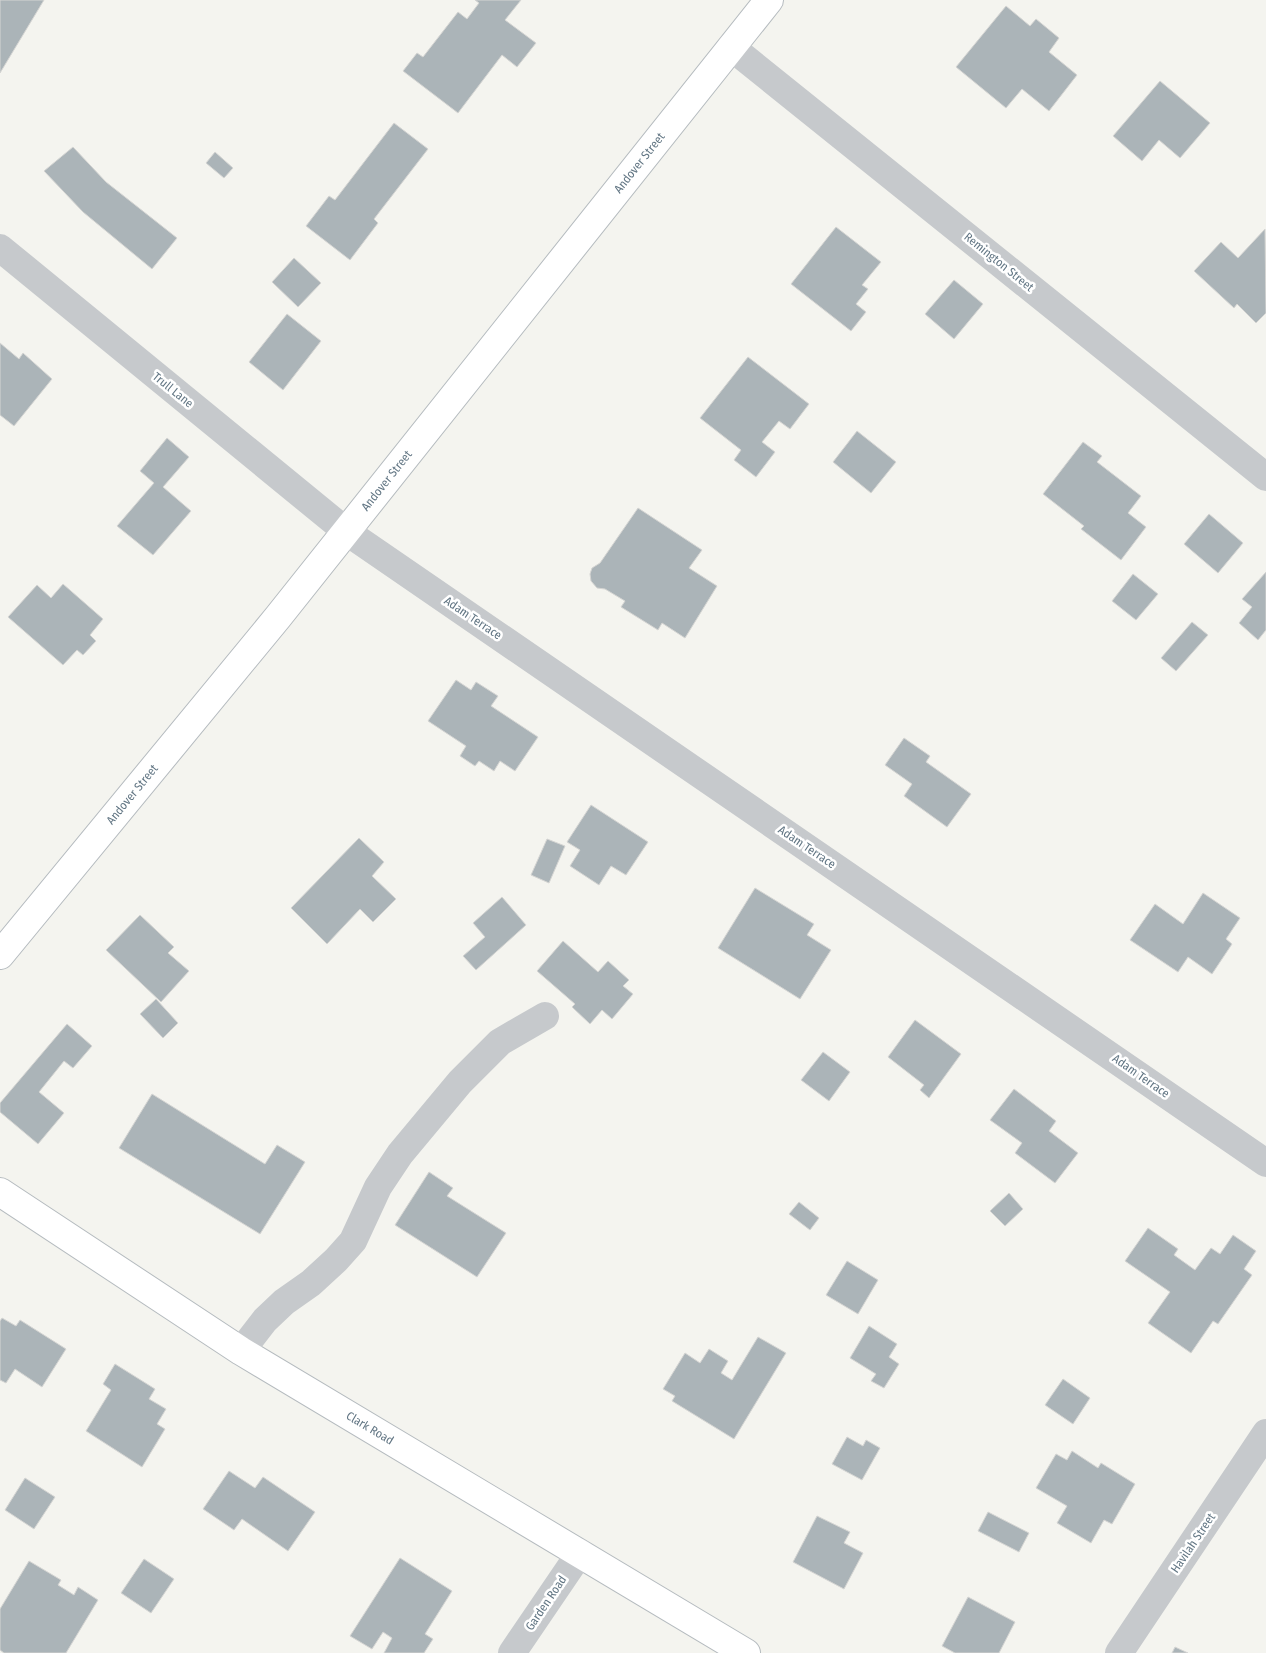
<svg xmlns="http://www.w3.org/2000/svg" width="1266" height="1653" viewBox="0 0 1266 1653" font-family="'Fira Sans Condensed',sans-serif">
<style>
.building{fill:#abb4b8;stroke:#d5d5d3}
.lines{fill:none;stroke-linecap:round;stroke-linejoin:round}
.secondary-casing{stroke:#b5bbbf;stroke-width:30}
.street{stroke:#c6c9cc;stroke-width:28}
.secondary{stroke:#fff;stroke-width:28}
.labels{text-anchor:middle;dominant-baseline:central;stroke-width:5;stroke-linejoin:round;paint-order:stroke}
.street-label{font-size:12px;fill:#617583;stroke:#fff}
</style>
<rect width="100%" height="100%" fill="#f4f4ef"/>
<!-- building -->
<path class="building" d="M0,0H44L0,73Z
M475,0H521L505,20L536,43L517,67L502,55L458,113L403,71L417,53L423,57L458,12L467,19L479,3Z
M1006,6L1030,26L1036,19L1059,38L1049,52L1077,75L1049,111L1022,89L1006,108L956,67Z
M1160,81L1210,123L1180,158L1159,140L1142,161L1113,136Z
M394,123L428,149L374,219L378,223L350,260L306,226L329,196L335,200Z
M73,147L106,182L177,238L152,269L83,212L44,171Z
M215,152L233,168L224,178L206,163Z
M836,227L881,262L862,285L868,289L856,304L866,312L851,331L791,284Z
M1265,229L1266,313L1256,323L1237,304L1234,308L1194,271L1221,242L1238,258Z
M294,258L321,283L298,307L272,282Z
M954,280L983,304L954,339L925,314Z
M287,314L321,341L283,390L249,362Z
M0,343L19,359L23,353L52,379L14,426L0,415Z
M748,357L809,404L790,429L779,421L762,442L775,452L756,477L734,460L741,450L700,418Z
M857,431L896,462L871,493L833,462Z
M167,438L189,457L163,487L191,511L153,555L117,526L154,483L140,471Z
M1083,442L1102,456L1097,462L1141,496L1128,513L1146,527L1121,560L1081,529L1084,526L1043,494Z
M638,508L702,550L689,568L717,586L685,638L662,623L658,630L621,607L625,601L605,589L597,588L591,581L590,574L592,568L600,563Z
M1209,514L1243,543L1218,573L1184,544Z
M1266,572V630L1258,640L1239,623L1252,607L1242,599Z
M1133,574L1158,594L1136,620L1112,601Z
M63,584L103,619L90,635L96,641L83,655L77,650L63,665L8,617L37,585L51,598Z
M1192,622L1208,635L1176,671L1161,658Z
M456,680L471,690L476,682L498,696L491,706L538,737L515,771L500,761L494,771L479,761L475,766L460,756L466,746L428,721Z
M904,738L930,756L926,762L971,794L947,827L904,796L912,784L885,765Z
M591,805L648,842L626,875L611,866L599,885L570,866L580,850L567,842Z
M359,838L384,862L372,876L396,899L373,922L360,909L327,944L291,908Z
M547,839L565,846L549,883L531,875Z
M755,888L814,924L807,935L831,950L800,999L718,948Z
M1203,893L1240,918L1226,939L1232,944L1212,974L1188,957L1178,972L1130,940L1155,904L1183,924Z
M502,897L526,925L476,970L463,956L485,937L473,923Z
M140,915L174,947L168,953L189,971L161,1002L106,950Z
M563,941L598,972L608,961L629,980L623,986L633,994L612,1019L602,1010L590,1024L572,1007L575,1004L537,971Z
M156,999L178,1023L163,1038L140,1014Z
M915,1020L961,1054L929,1098L920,1090L924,1085L888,1057Z
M67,1024L92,1046L73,1068L64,1061L39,1092L64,1113L38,1144L0,1112V1103Z
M823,1052L850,1072L829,1101L801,1080Z
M1014,1089L1056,1121L1049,1131L1078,1153L1055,1183L1015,1153L1022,1143L990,1120Z
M152,1094L265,1164L277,1145L305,1162L260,1234L119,1148Z
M429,1172L453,1188L447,1196L506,1233L477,1277L395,1225Z
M1009,1193L1023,1209L1005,1226L990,1211Z
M799,1202L819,1218L810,1230L789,1214Z
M1148,1228L1178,1249L1174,1255L1195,1270L1211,1248L1220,1254L1233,1235L1256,1251L1244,1269L1252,1275L1218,1324L1213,1321L1191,1353L1148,1323L1170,1292L1125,1261Z
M847,1261L878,1280L858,1314L826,1295Z
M2,1318L16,1326L20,1320L66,1349L42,1387L15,1369L6,1383L0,1380V1321Z
M869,1326L897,1344L889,1357L899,1364L884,1388L871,1381L876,1374L850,1358Z
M758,1337L786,1353L734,1439L672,1401L675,1396L663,1389L685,1353L700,1363L709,1349L728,1361L721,1373L732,1380Z
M115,1364L155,1389L149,1399L166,1409L157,1424L165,1429L142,1467L86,1431L111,1390L103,1384Z
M1063,1379L1090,1398L1073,1424L1045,1405Z
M847,1437L863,1446L866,1440L880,1448L862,1480L832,1464Z
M1072,1451L1098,1468L1101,1463L1135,1484L1112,1524L1104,1520L1091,1543L1057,1523L1067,1506L1036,1488L1056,1454L1067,1460Z
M229,1471L255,1488L263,1477L315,1512L288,1551L242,1519L234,1530L203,1509Z
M25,1478L55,1497L34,1529L5,1510Z
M988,1512L1029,1533L1019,1552L978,1531Z
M817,1516L850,1532L844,1543L863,1553L844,1589L793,1562Z
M400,1558L452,1591L425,1634L433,1639L424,1653H384L392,1638L383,1632L372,1649L350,1636Z
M144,1559L174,1579L151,1613L121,1593Z
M29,1561L61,1580L58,1585L74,1595L78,1587L98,1600L66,1653H4L0,1650V1609Z
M968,1597L1015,1622L999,1653H955L942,1646Z
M1175,1647L1188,1653H1172Z"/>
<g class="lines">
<defs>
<g id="secondary">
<path id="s1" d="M0,955L278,617L769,0"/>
<path id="s2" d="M0,1192L241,1351L746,1653"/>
</g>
</defs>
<!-- secondary casing -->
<use href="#secondary" class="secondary-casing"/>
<!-- street -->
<path class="street" d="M731,47L1266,477
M0,248L347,532L1266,1163
M241,1351L265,1320L284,1302L311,1283L336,1260L353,1241L378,1187L400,1154L460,1082L500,1042L545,1016
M512,1653L580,1553
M1119,1653L1266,1433"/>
<!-- secondary -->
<use href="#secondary" class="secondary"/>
</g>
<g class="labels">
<!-- street labels -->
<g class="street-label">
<text stroke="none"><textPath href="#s1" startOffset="1018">Andover Street</textPath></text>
<text transform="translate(999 262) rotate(39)">Remington Street</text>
<text transform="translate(173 390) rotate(39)">Trull Lane</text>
<text stroke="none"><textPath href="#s1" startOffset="612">Andover Street</textPath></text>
<text transform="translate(473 618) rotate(34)">Adam Terrace</text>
<text stroke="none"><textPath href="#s1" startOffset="208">Andover Street</textPath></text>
<text transform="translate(807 847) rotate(34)">Adam Terrace</text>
<text transform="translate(1141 1076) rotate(35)">Adam Terrace</text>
<text stroke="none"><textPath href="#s2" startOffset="439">Clark Road</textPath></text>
<text transform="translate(1193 1543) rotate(-56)">Havilah Street</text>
<text transform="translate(546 1603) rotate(-56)">Garden Road</text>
</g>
</g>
</svg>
